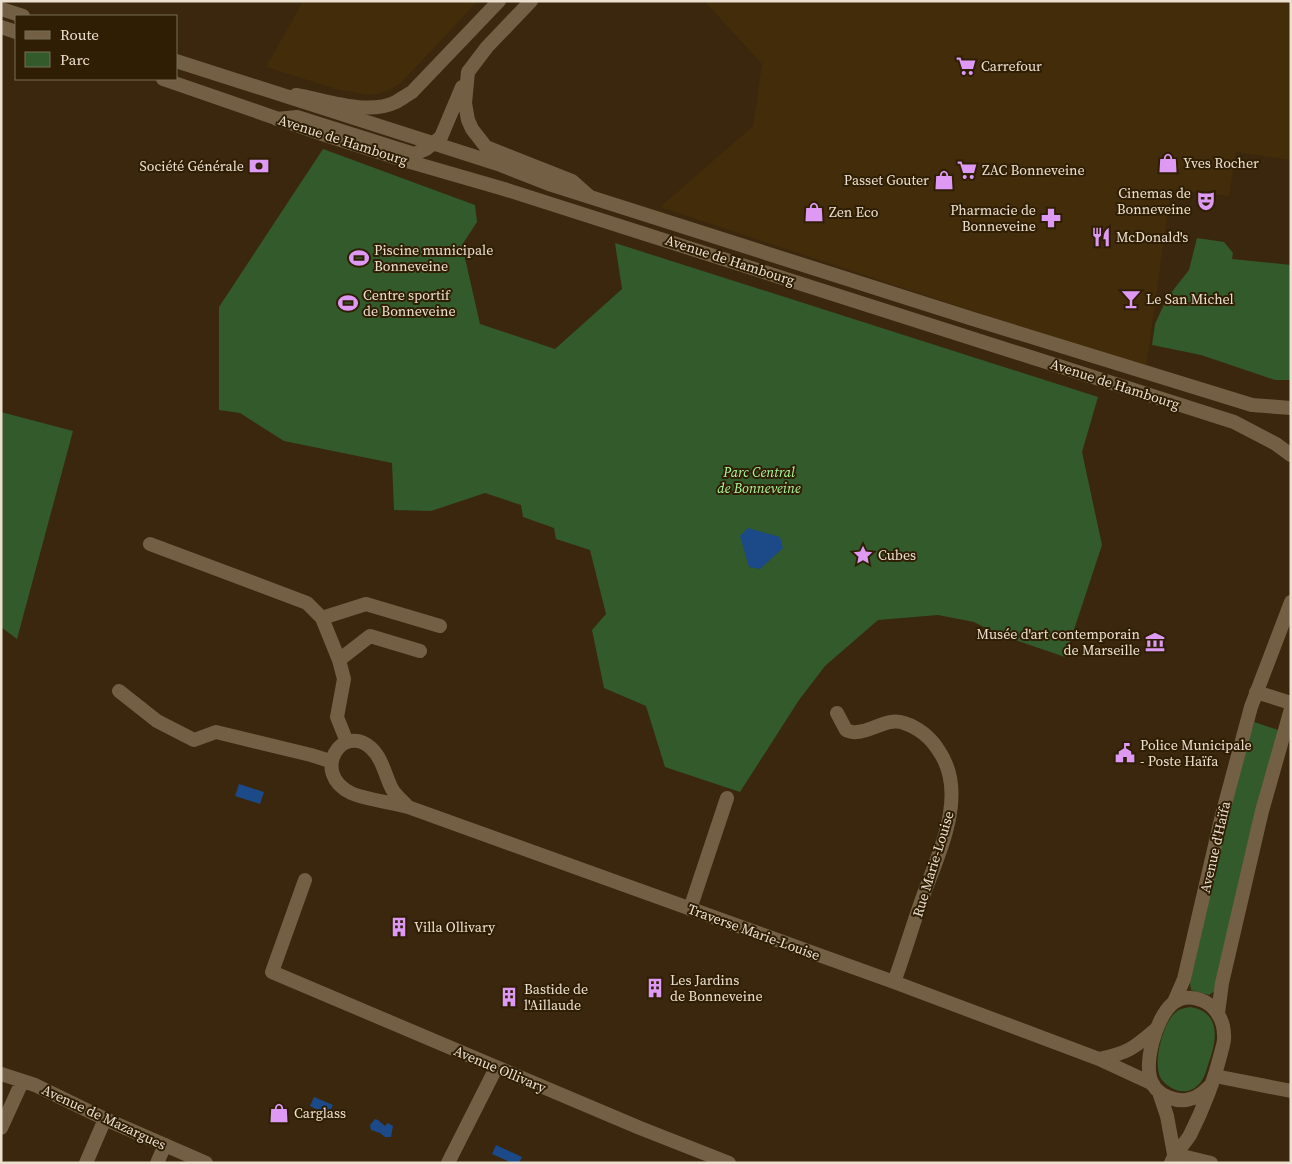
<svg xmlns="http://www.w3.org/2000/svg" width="1292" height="1164" viewBox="0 0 1292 1164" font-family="'Source Serif 4',serif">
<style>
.built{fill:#422c09}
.green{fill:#335a2b}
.water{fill:#1c4987}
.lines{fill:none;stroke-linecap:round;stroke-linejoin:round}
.minor{stroke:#735f44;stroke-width:14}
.tertiary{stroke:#735f44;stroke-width:14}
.labels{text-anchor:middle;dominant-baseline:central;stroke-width:4;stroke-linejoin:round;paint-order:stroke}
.poi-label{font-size:14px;fill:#ece0d1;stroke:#2f1e04;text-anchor:start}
.street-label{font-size:14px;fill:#ece0d1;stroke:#2f1e04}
.park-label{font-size:14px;font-style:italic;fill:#abf99c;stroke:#2f1e04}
</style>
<rect width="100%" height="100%" fill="#3a270d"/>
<!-- built -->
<path class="built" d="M303,1H478L400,84L391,89L378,94L367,95L336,89L266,67Z
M704,1H1291V160L1236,152L1229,196L1171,189L1146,369L660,207L753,126L762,64Z"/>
<!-- green -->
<path class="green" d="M323,149L475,205L477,222L462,245L480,324L555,349L622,289L615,243L1098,397L1082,452L1102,545L1065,657L995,633L974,622L938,615L878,620L825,666L799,700L740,792L665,767L646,706L604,688L592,630L606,614L590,550L556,539L554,528L523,517L521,505L485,493L431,511L394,510L392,463L284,441L240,413L219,410V307Z
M1197,238L1224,242L1233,253L1232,259L1291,265V380H1275L1201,355L1152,345L1155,324L1167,298L1189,270Z
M1,412L73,431L17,639L1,627Z
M1254,722L1278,730L1215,991L1209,995L1191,990L1190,983L1228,816Z
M1190,1007C1222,1012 1217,1041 1208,1065C1206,1071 1204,1080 1198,1085C1187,1097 1170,1090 1162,1080C1151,1066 1163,1022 1176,1012C1179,1009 1185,1008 1190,1007Z"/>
<!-- water -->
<path class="water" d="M748,528L780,537L783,548L760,569L749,567L740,536Z
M239,784L264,792L260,804L235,796Z
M314,1097L333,1105L328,1115L310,1106Z
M375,1119L378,1120L385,1126L388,1123L393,1126L391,1137H385L380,1133L371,1130L370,1125Z
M496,1145L522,1157L519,1163H512L492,1154Z"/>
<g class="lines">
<!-- minor -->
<path class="minor" d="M531,1L487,47L468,72L465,103L468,120L472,129L486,147L572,181L590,197
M296,95C326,100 367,116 396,102C401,99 407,95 412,92L499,1
M277,119L297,117L414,154L426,149L441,137L462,87
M150,544L307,603L322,618L339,660L344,679L337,717L347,742
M322,618L366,604L440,626
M339,660L370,636L420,651
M119,691L157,721L194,740L216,732L311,755L330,761
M837,713L846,730C849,731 853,733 857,732C873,731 888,717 904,723C919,728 931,738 939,751C969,795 938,854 922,899C912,927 904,955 894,982
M408,807C393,803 364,799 351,793C310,773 342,722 371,748C383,759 385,776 392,789C396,796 403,801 408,807L894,982L1099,1059L1153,1084
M305,880L272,972L640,1128L729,1163
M690,909L727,798
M1099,1059C1127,1053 1133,1049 1155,1030
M1215,1076L1291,1091
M1174,1154L1211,1163
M86,1163L105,1119
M157,1163L165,1145
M448,1163L496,1068"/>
<!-- tertiary -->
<path class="tertiary" d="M1,9L23,16
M1,27L16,32
M176,61L498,164L549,184L590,197L973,319L1252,405L1291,408
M163,79L319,133L407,161L504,189L1234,422L1276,444L1291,455
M1256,692L1291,703
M1174,1002L1184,979L1222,815L1251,707L1291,602
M1218,1013L1222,983L1262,811L1291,709
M1,1074L35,1085L105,1119L206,1163
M1159,1092L1167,1116L1174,1154
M1,1128L22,1082
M1171,1163C1175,1152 1184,1145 1190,1135C1203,1109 1214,1082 1221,1053C1222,1048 1225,1041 1224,1035C1224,1020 1215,1005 1201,1000C1191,996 1180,997 1172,1004C1156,1018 1142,1065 1153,1085C1160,1096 1177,1103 1190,1099C1199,1097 1205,1091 1212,1084"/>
</g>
<!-- icons -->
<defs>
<symbol id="supermarket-bare" viewBox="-9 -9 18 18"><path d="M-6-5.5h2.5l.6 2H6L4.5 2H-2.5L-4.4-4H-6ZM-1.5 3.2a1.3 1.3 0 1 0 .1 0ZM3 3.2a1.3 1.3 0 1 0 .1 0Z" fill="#dd99f3" stroke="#2f1e04" stroke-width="2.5" paint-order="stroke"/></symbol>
<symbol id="shop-bare" viewBox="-9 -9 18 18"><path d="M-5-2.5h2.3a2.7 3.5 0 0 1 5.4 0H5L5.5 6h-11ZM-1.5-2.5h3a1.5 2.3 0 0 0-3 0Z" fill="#dd99f3" stroke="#2f1e04" stroke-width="2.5" paint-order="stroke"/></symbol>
<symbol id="bank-bare" viewBox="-9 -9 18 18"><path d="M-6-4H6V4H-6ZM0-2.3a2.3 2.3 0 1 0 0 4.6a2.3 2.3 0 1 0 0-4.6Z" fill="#dd99f3" stroke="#2f1e04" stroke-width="2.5" paint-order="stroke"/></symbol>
<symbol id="theatre-bare" viewBox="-9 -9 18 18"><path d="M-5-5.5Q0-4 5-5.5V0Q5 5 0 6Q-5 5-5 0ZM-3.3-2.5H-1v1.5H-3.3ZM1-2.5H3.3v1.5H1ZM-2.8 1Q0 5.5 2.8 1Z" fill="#dd99f3" stroke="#2f1e04" stroke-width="2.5" paint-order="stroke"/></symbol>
<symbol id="pharmacy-bare" viewBox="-9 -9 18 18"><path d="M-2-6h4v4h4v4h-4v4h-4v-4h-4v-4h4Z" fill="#dd99f3" stroke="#2f1e04" stroke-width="2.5" paint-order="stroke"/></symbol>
<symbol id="restaurant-bare" viewBox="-9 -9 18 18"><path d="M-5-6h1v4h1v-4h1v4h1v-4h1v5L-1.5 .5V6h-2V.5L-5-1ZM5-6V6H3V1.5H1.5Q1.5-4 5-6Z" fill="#dd99f3" stroke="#2f1e04" stroke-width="2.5" paint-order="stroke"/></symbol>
<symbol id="stadium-bare" viewBox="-9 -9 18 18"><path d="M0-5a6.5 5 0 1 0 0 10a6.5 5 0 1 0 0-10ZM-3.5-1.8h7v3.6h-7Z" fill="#dd99f3" stroke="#2f1e04" stroke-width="2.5" paint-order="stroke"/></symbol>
<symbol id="bar-bare" viewBox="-9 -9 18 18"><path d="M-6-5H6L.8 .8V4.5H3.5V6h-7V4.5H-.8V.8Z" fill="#dd99f3" stroke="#2f1e04" stroke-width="2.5" paint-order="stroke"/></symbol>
<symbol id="sight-bare" viewBox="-9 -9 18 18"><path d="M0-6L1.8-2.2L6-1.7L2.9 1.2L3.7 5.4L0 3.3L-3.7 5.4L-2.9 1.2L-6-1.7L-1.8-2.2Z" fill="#dd99f3" stroke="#2f1e04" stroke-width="2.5" paint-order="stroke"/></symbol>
<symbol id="museum-bare" viewBox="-9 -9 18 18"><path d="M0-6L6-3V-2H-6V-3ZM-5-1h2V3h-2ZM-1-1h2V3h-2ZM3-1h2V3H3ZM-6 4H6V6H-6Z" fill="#dd99f3" stroke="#2f1e04" stroke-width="2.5" paint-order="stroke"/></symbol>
<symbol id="civic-bare" viewBox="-9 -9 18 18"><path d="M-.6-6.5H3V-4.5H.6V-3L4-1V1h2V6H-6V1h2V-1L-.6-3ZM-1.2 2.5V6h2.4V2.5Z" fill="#dd99f3" stroke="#2f1e04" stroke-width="2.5" paint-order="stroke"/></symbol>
<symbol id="building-bare" viewBox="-9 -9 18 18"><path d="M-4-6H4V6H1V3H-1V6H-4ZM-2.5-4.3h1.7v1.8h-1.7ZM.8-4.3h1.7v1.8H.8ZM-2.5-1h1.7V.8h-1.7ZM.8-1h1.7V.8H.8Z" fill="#dd99f3" stroke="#2f1e04" stroke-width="2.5" paint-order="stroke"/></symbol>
</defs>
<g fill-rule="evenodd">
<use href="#supermarket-bare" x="952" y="52" width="28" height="28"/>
<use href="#shop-bare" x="1154" y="149" width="28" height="28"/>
<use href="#bank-bare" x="245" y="152" width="28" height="28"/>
<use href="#supermarket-bare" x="953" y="156" width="28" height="28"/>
<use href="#shop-bare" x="930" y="166" width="28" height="28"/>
<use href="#theatre-bare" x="1192" y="187" width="28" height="28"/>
<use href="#shop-bare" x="800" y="198" width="28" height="28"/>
<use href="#pharmacy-bare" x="1037" y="204" width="28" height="28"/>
<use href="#restaurant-bare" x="1087" y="223" width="28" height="28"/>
<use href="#stadium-bare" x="345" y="244" width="28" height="28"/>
<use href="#bar-bare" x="1117" y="285" width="28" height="28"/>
<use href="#stadium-bare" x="334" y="289" width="28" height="28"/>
<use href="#sight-bare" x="849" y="541" width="28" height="28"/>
<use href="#museum-bare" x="1141" y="628" width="28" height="28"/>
<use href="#civic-bare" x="1111" y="739" width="28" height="28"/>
<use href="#building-bare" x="385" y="913" width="28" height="28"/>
<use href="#building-bare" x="641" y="974" width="28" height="28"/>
<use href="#building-bare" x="495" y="983" width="28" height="28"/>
<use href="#shop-bare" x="265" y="1099" width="28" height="28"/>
</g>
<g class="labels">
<!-- poi labels -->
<g class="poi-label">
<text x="981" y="66">Carrefour</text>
<text x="1183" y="163">Yves Rocher</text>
<text x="244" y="166" text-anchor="end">Société Générale</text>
<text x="982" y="170">ZAC Bonneveine</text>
<text x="929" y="180" text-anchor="end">Passet Gouter</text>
<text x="1191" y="193" text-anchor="end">Cinemas de<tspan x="1191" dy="16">Bonneveine</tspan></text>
<text x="1036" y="210" text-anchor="end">Pharmacie de<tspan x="1036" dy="16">Bonneveine</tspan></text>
<text x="829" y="212">Zen Eco</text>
<text x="1116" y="237">McDonald's</text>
<text x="374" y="250">Piscine municipale<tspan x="374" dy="16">Bonneveine</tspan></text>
<text x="363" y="295">Centre sportif<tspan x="363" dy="16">de Bonneveine</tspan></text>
<text x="1146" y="299">Le San Michel</text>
<text x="878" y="555">Cubes</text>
<text x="1140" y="634" text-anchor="end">Musée d'art contemporain<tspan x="1140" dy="16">de Marseille</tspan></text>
<text x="1140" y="745">Police Municipale<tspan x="1140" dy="16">- Poste Haïfa</tspan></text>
<text x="414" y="927">Villa Ollivary</text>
<text x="670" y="980">Les Jardins<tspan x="670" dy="16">de Bonneveine</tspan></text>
<text x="524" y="989">Bastide de<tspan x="524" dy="16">l'Aillaude</tspan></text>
<text x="294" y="1113">Carglass</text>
</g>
<!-- street labels -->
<g class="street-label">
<text transform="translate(343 140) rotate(18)">Avenue de Hambourg</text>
<text transform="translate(730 260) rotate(18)">Avenue de Hambourg</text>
<text transform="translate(1115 384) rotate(18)">Avenue de Hambourg</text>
<text transform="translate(1215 847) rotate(-77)">Avenue d'Haïfa</text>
<text transform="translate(933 864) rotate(-73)">Rue Marie-Louise</text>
<text transform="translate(754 932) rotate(20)">Traverse Marie-Louise</text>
<text transform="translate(500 1069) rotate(23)">Avenue Ollivary</text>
<text transform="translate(104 1117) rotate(25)">Avenue de Mazargues</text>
</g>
<!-- park labels -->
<g class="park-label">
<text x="759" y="472">Parc Central<tspan x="759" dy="16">de Bonneveine</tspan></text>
</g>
</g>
<!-- border -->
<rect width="1292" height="1164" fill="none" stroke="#ece0d1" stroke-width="5"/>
<!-- legend -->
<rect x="15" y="15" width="162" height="65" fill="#2f1e04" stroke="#7b6c56"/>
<rect x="25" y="31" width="25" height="8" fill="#735f44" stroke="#7b6c56"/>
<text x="60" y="40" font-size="15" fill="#ece0d1">Route</text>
<rect x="25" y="52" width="25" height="15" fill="#335a2b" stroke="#7b6c56"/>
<text x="60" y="65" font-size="15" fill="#ece0d1">Parc</text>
</svg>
